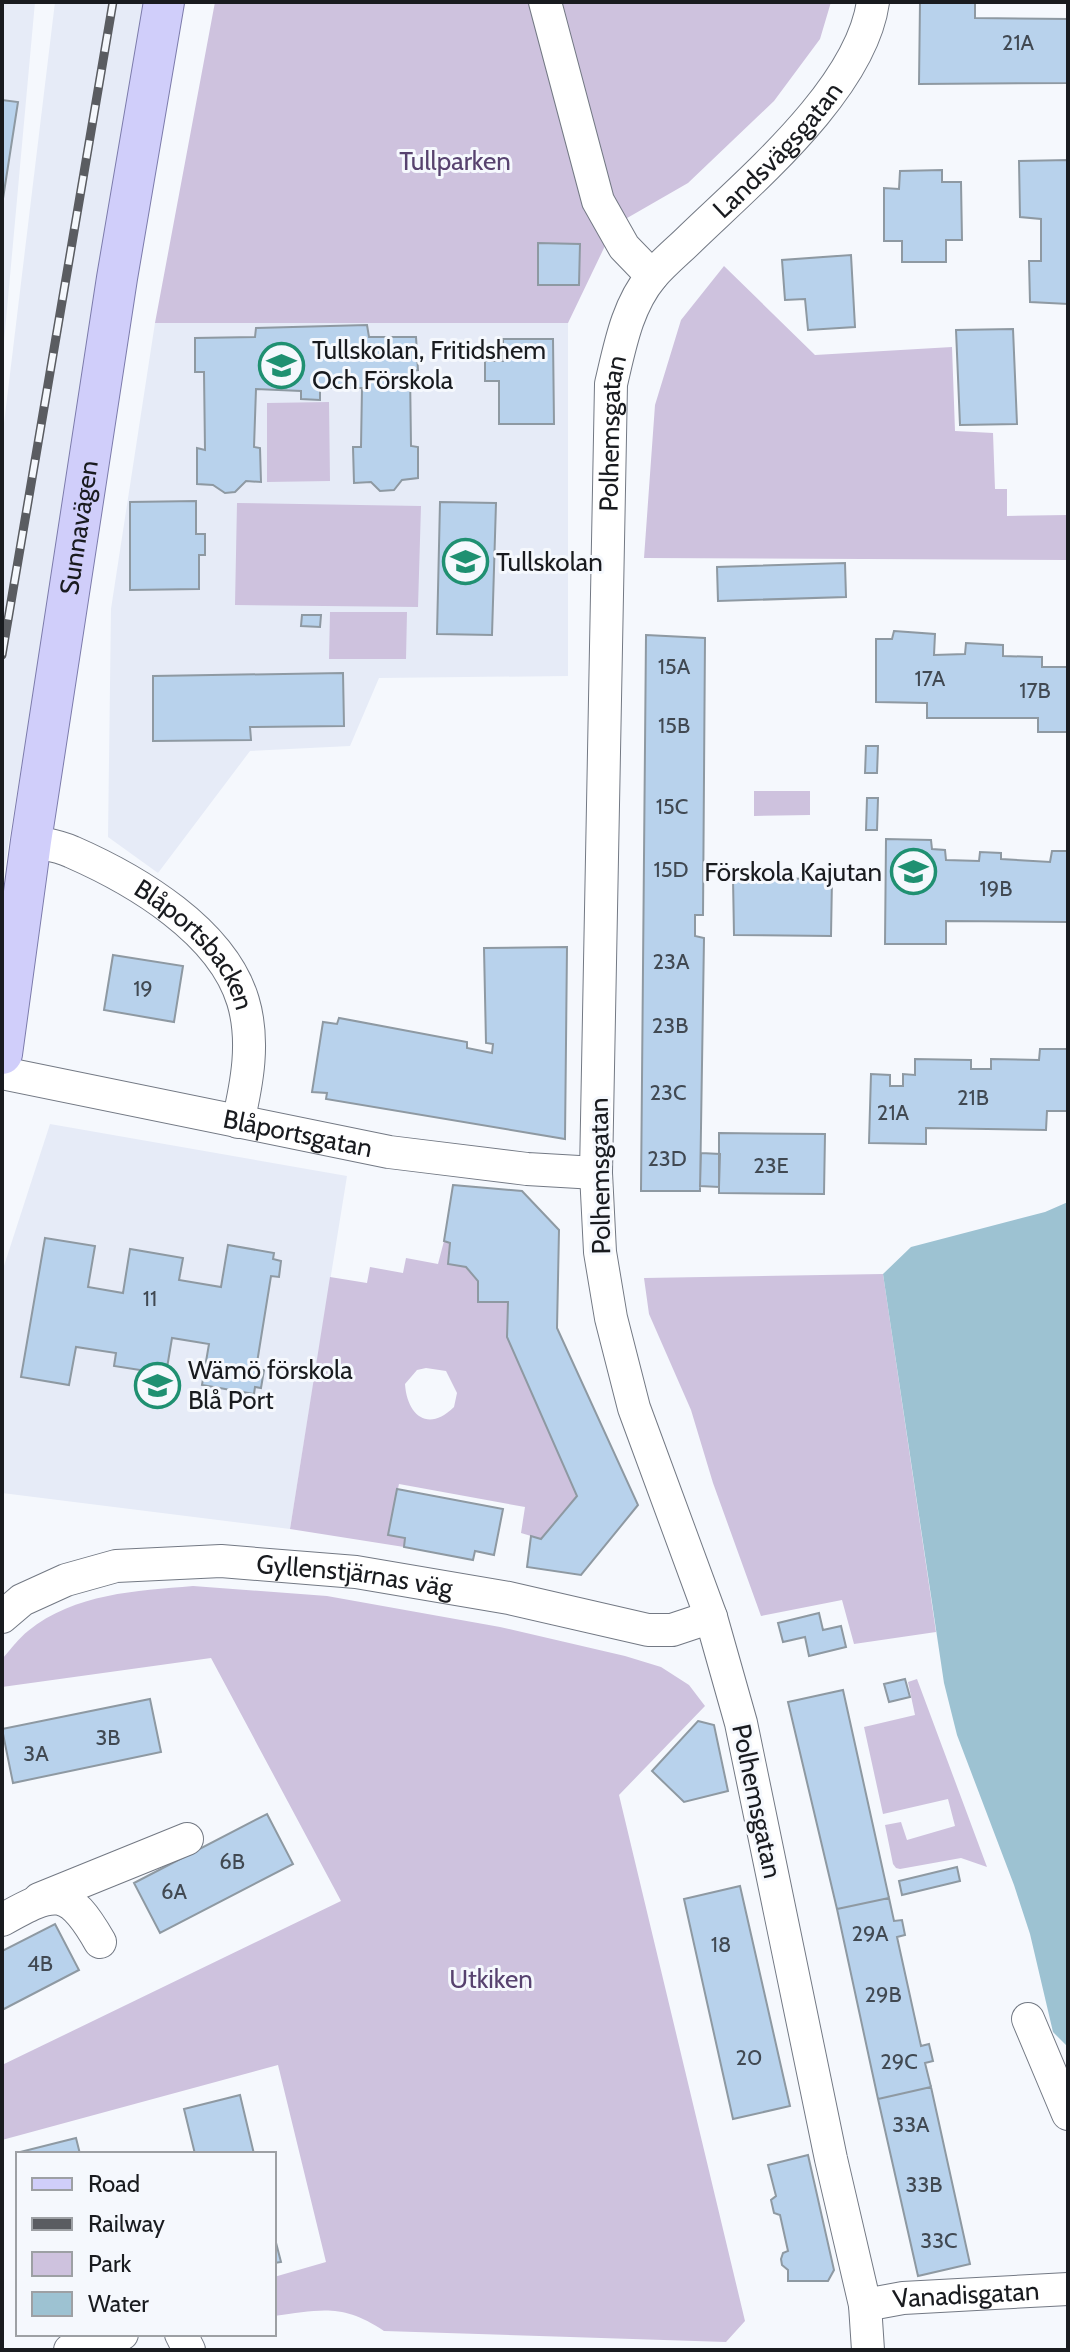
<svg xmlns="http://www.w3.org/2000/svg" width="1070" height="2352" viewBox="0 0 1070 2352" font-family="Cabin,sans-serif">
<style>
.built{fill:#e6ebf7}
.green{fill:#cec2de;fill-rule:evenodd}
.water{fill:#9dc2d2}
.building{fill:#b8d2ec;stroke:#8e99a2;stroke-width:2}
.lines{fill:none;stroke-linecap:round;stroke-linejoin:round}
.minor-casing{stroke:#737984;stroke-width:34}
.major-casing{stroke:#7c7bab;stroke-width:42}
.minor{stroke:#fff;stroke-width:32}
.major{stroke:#d0cefa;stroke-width:40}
.rail-casing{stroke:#5a5c61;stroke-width:9}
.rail{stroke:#f5f8fd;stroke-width:6;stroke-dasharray:18;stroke-linecap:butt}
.labels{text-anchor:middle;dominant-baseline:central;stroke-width:6;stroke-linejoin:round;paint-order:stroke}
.number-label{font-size:22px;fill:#414952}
.street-label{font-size:26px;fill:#191b1f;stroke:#f5f8fd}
.park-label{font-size:26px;fill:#57426f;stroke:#f5f8fd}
.poi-label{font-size:26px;fill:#191b1f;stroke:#f5f8fd;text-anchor:start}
</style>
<rect width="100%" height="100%" fill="#f5f8fd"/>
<!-- built -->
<path class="built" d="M2,2H35L2,364Z
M55,2H148L2,883V440Z
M155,323H568V676L379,678L350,746L250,751L158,873L108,837L111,609Z
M50,1124L347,1176L290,1529L2,1493V1272Z"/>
<!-- green -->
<path class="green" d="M215,2H831L820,39L774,101L688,183L615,225L568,323H155Z
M724,266L815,355L952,347L955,431L993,433L995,489H1007V516L1068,515V560L644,558L655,405L681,320Z
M329,402L330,481L267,482V403Z
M237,503L421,506L418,607L235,605Z
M330,612H407L406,659H329Z
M754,791H810V815L754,816Z
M444,1241L450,1243L448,1264L466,1267L478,1281V1302H508L507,1337L577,1496L541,1539L521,1533L525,1507L399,1484L388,1535L405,1538L404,1547L290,1529L330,1277L367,1283L370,1267L403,1273L406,1258L438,1264ZM426,1368L446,1371L457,1393L454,1407C428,1433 407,1415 405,1384L417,1370Z
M883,1274L936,1632L854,1644L842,1600L761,1616L713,1483L691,1410L649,1314L644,1278Z
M193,1586L327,1596L500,1627L625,1656L661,1667L689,1685L705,1706L619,1795L745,2321L726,2342L384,2331C342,2303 321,2310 274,2316V2277L326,2262L278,2065L2,2140V2065L341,1901L211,1658L2,1687L3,1658C11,1649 19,1638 28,1631C75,1593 136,1591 193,1586Z
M917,1679L987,1867L961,1858L900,1869L896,1868L893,1864L885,1825L901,1822L907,1840L955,1826L948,1799L883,1814L864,1727L915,1715L908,1682Z"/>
<!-- water -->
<path class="water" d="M1068,1202V2047L1053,2032L1030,1934L1014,1885L957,1735L944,1683L883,1274L911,1247L1045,1212Z"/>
<!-- building -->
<path class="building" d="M920,2H975V18L1068,19V83L919,84Z
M2,100L18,102L2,205Z
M1068,160V304L1030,302L1029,261H1041V219L1020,217L1019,161Z
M942,170V182H961L962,240H946V262H902V241H884V188L899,189L900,171Z
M538,243L580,244L579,285H538Z
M851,255L855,327L808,330L805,299L785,300L782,260Z
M367,325L369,337H416L418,370L410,371L411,446L418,447V478L402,480L394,490L380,491L371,482L354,483L353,447H361L362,388H320V400L301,399V391L256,389L254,447L260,448L261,482L246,481L235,492L225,493L213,485L197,484V448L205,450L204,372H195V338L255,337L256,328Z
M1013,329L1017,424L960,425L956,330Z
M503,339H553L554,424H499V381H485V361H503Z
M196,501V534H205V555H199V589L130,590V502Z
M440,502L496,503L492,635L437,634Z
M845,563L846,597L718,601L717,567Z
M302,615H321L320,627L301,626Z
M894,631L935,634L934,655L965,654L966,643L1003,645V656L1042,657V667H1068V732H1038V718H927V703L876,702V639H892Z
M646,635L705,638L703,915H695V936L704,938L700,1191H641Z
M343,673L344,726L250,727L251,740L153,741V676Z
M866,746H878L877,773H865Z
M867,798H878L877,830H866Z
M886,839L931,840L932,849L945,850L946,860L979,861L980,852L1001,853V859L1050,862L1052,851H1068V922L946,921V944H885Z
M733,878L832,879L831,936L734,935Z
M567,947L565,1139L326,1099L327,1093L312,1092L323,1022L337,1024L339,1018L467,1042V1048L492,1053L493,1044L486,1043L484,948Z
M113,955L183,966L174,1022L104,1010Z
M1040,1049H1068V1111H1047L1046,1130L926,1128V1144L869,1143L871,1074L890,1075V1086H903V1074L915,1075V1059L971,1060V1069H991V1059L1039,1060Z
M719,1133L825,1134L824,1194L719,1193Z
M701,1153L720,1154L719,1187L700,1186Z
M453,1185L522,1191L559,1230L557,1328L638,1505L581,1575L527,1567L531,1536L541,1539L577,1496L507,1337L508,1302H478V1281L466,1267L448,1264L450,1243L444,1241Z
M45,1238L95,1246L88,1287L123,1293L130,1249L183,1258L179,1280L221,1287L228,1245L274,1253L273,1259L281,1261L279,1277L271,1276L256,1369L264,1370L261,1388L255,1387L254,1394L202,1385L209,1344L172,1338L166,1374L114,1366L116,1353L76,1347L69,1385L21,1377Z
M397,1489L503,1509L494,1555L475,1551L473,1560L404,1547L405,1538L388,1535Z
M819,1613L823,1630L841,1626L846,1647L809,1656L805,1637L783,1642L778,1623Z
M905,1679L910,1697L889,1702L884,1684Z
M843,1690L889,1898L837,1909L788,1702Z
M150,1699L161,1752L13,1783L2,1729Z
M698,1721L714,1725L728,1791L684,1802L652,1771Z
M267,1814L293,1864L160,1933L134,1883Z
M957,1867L960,1881L902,1895L899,1881Z
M740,1886L790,2106L733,2119L684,1899Z
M889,1898L894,1921L902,1920L905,1935L897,1937L921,2046L929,2044L933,2061L925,2063L931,2087L878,2099L837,1909Z
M55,1924L79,1970L2,2010V1951Z
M931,2087L970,2264L918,2276L878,2099Z
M240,2095L254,2154H195L184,2109Z
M76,2138L80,2154H20V2152Z
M808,2155L834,2270L828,2281H788V2270L782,2265L781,2259L783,2253L788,2251L780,2215L774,2213L771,2200L776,2196L768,2165Z
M274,2235L281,2262L274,2263Z"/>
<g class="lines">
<defs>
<g id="minor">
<path d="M545,2L598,201L624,247L652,276"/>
<path id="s1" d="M31,841C44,844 60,846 72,852C136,880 222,931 243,1001C255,1041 247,1083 238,1122"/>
<path id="s2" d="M2,1073L389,1152L527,1169L596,1173"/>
<path id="s3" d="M2,1617L22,1600L66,1580L116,1566L221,1561L356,1572L509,1598L648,1630H672L711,1617"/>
<path d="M39,1899L187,1839"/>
<path d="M2,1920C55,1890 68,1886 100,1942"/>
<path d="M1028,2019L1068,2114"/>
<path id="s4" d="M865,2305L903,2298L1068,2289"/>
<path d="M181,2334L189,2350"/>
<path d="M70,2350L122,2334"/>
<path id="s5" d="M868,2350L865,2305L831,2159L741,1723L711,1617L634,1408L611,1318L600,1252L596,1173L611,384C620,346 627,306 652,276C664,262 679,250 692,237C752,179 861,88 873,2"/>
</g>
<g id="major">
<path id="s6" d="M2,1054L31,841L117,278L164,2"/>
</g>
</defs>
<!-- minor casing -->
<use href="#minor" class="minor-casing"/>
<!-- major casing -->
<use href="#major" class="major-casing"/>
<!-- minor -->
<use href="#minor" class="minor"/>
<!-- major -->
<use href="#major" class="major"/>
<defs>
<path id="rail" d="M2,655L113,2"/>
</defs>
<!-- rail casing -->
<use href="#rail" class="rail-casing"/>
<!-- rail -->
<use href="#rail" class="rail"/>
</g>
<!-- icons -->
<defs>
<symbol id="school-ring" viewBox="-11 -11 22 22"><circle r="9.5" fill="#f5f8fd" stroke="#1f9071" stroke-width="1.5"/><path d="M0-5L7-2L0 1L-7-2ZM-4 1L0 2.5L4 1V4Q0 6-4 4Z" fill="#1f9071"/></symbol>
</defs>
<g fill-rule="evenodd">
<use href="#school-ring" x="256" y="340" width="51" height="51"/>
<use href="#school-ring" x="440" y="536" width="51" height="51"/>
<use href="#school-ring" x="888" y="846" width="51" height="51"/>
<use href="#school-ring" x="132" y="1360" width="51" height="51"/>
</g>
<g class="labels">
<!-- number labels -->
<g class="number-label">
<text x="1018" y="42">21A</text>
<text x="674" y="666">15A</text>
<text x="930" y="678">17A</text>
<text x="1035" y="690">17B</text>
<text x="674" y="725">15B</text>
<text x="672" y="806">15C</text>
<text x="671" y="869">15D</text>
<text x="996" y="888">19B</text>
<text x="671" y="961">23A</text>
<text x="143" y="988">19</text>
<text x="670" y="1025">23B</text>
<text x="668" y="1092">23C</text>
<text x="973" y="1097">21B</text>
<text x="893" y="1112">21A</text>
<text x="667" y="1158">23D</text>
<text x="771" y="1165">23E</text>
<text x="150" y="1298">11</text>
<text x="108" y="1737">3B</text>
<text x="36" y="1753">3A</text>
<text x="232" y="1861">6B</text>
<text x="174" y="1891">6A</text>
<text x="870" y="1933">29A</text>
<text x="721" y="1944">18</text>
<text x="40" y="1963">4B</text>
<text x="883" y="1994">29B</text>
<text x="749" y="2057">20</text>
<text x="899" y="2061">29C</text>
<text x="911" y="2124">33A</text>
<text x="924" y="2184">33B</text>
<text x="939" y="2240">33C</text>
</g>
<!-- street labels -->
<g class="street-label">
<text stroke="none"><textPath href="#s5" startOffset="2296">Landsvägsgatan</textPath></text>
<text stroke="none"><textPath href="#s5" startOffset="1952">Polhemsgatan</textPath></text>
<text stroke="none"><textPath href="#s6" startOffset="532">Sunnavägen</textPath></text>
<text stroke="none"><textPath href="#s1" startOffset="200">Blåportsbacken</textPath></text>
<text stroke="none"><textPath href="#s2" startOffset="302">Blåportsgatan</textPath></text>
<text transform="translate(600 1176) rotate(-91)">Polhemsgatan</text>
<text stroke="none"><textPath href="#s3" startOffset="366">Gyllenstjärnas väg</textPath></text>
<text transform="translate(757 1801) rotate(78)">Polhemsgatan</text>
<text stroke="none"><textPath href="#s4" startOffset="102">Vanadisgatan</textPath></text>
</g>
<!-- park labels -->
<g class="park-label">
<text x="455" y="161">Tullparken</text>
<text x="491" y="1979">Utkiken</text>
</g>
<!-- poi labels -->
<g class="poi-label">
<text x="312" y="350">Tullskolan, Fritidshem<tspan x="312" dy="30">Och Förskola</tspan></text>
<text x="496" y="562">Tullskolan</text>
<text x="882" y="872" text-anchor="end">Förskola Kajutan</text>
<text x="188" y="1370">Wämö förskola<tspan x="188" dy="30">Blå Port</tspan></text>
</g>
</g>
<!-- border -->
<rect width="1070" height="2352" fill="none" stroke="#191b1f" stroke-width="8"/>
<!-- legend -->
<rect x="16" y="2152" width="260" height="184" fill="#f5f8fd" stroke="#9da0a4" stroke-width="2"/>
<rect x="32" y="2178" width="40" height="12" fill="#d0cefa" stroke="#9da0a4" stroke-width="2"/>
<text x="88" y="2192" font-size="24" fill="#191b1f">Road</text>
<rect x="32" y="2218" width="40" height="12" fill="#5a5c61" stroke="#9da0a4" stroke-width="2"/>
<text x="88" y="2232" font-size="24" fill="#191b1f">Railway</text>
<rect x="32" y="2252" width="40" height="24" fill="#cec2de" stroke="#9da0a4" stroke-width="2"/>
<text x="88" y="2272" font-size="24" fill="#191b1f">Park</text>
<rect x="32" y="2292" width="40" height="24" fill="#9dc2d2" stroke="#9da0a4" stroke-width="2"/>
<text x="88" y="2312" font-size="24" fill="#191b1f">Water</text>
</svg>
